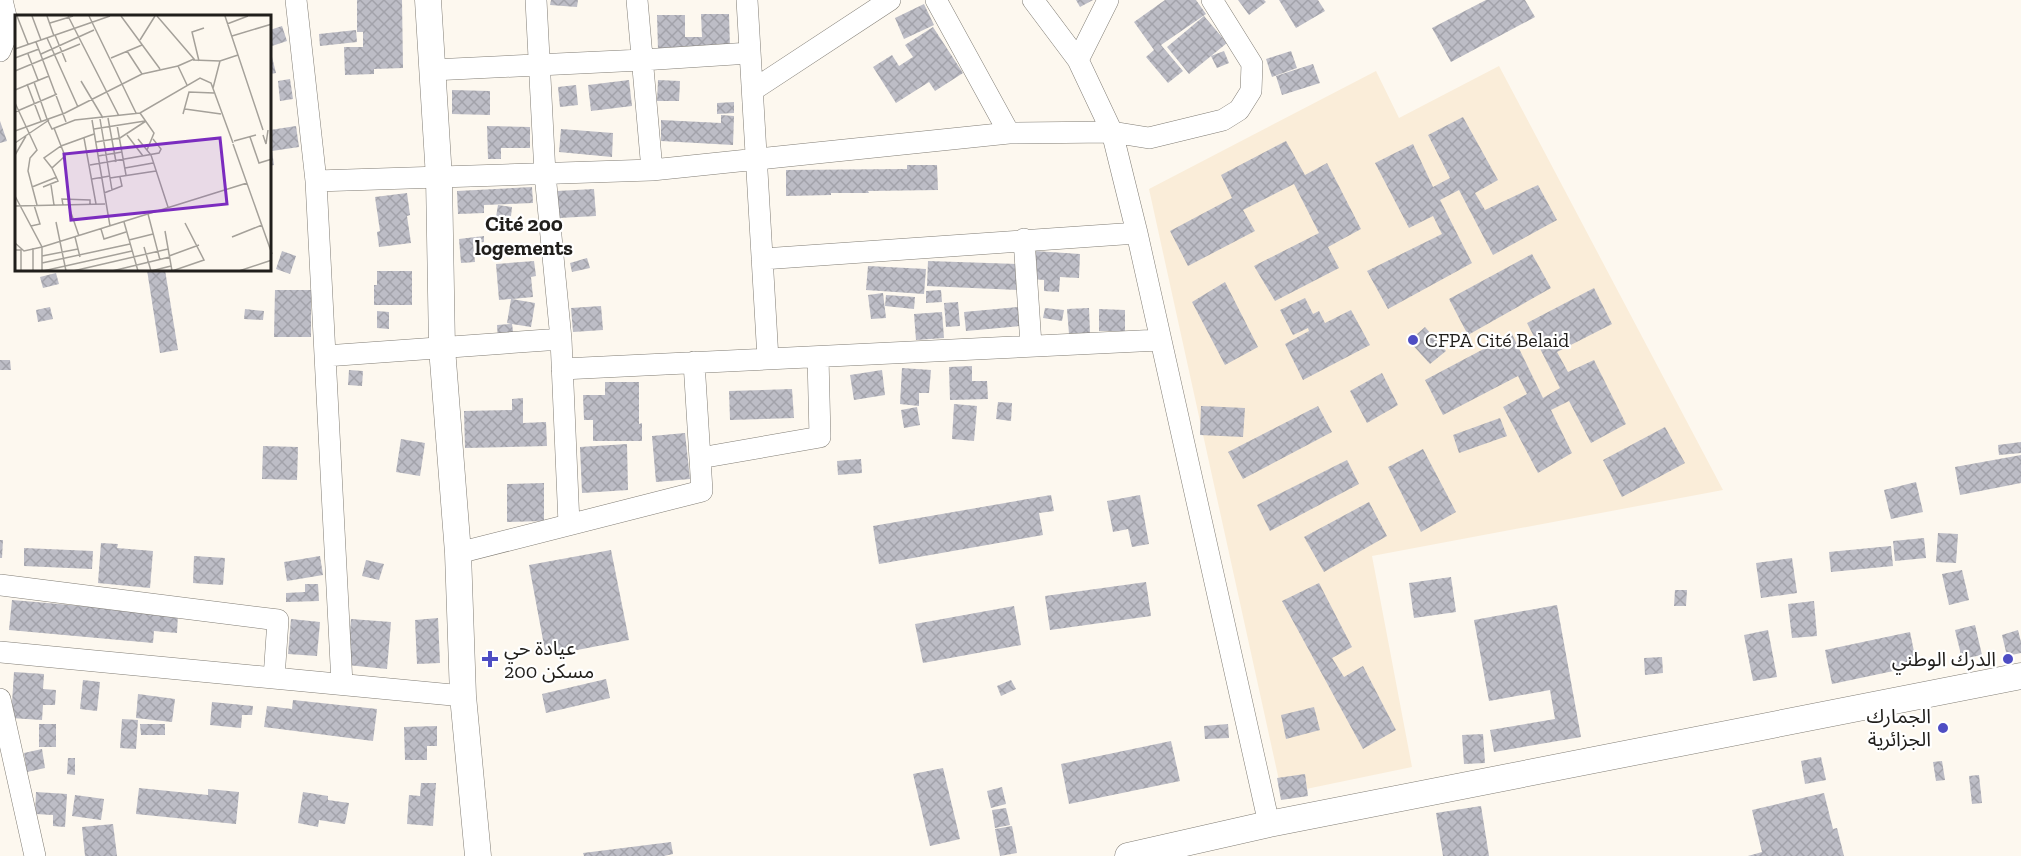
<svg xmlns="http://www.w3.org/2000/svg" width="2021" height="856" viewBox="0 0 2021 856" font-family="'Zilla Slab','Noto Sans Arabic',serif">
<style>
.education{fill:#faedd9}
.building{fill:url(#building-cross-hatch)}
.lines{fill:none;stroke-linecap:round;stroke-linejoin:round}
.minor-casing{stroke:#817d75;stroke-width:22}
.tertiary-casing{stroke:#817d75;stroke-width:27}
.minor{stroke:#fff;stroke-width:21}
.tertiary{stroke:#fff;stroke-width:26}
.poi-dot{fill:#4e4dc3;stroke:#fff;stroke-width:2}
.labels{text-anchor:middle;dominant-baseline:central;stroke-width:4.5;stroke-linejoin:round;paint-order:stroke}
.poi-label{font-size:20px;fill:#201e1b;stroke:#fff;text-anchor:start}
.neighbourhood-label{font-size:21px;font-weight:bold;fill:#201e1b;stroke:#fff}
.inset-road{fill:none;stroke:#a5a19a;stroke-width:1.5}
.view{fill:#7b2cbf;fill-opacity:0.15;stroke:#7b2cbf;stroke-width:3}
.inset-edge{fill:none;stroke:#201e1b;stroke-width:3}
</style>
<defs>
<pattern id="building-cross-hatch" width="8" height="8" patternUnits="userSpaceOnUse" patternTransform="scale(1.5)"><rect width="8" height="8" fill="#bdbdc6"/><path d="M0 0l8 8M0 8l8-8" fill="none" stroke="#a2a2aa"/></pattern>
</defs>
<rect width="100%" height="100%" fill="#fdf8ef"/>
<!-- education -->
<path class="education" d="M1499,66L1723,490L1372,556L1412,767L1282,794L1149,189L1376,71L1399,118Z"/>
<!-- building -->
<path class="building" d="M357,0H402L403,68L374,69V74L345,75L344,47H363V32H357Z
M551,0H578L577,7L550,5Z
M1076,0H1093L1080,7Z
M1165,0H1196L1206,14L1161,45L1183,71L1168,83L1146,57L1154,50L1134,22Z
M1238,0H1264L1266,2L1249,15Z
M1279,0H1318L1325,11L1296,28Z
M1486,0H1525L1535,17L1451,62L1432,28Z
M924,4L934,25L904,39L895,18Z
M701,14H729L730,49L658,50L657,15H685V37H702Z
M1204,16L1227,43L1211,56L1224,51L1229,63L1217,68L1211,56L1189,74L1167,47Z
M282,26L287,41L272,46L270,30Z
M933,27L963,73L935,91L929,82L896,103L873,67L892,55L899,66L913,57L905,45Z
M356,30L357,42L320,46L319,34Z
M1291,51L1297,68L1272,77L1266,59Z
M271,53L276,73L270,74V54Z
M1313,64L1320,83L1282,95L1276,76Z
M290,79L293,99L280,101L278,81Z
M629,80L632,106L591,111L588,85Z
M658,80L680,81L679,101H657Z
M576,85L578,105L560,107L558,87Z
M452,90L490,91V115L452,114Z
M734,102V113L717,114V103Z
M721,115L734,116L733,145L661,141V120L721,123Z
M1463,117L1498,180L1475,193L1485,210L1538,185L1557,220L1493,255L1459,190L1440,200L1472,263L1388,309L1367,271L1442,234L1433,216L1409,228L1375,163L1413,144L1433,187L1450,178L1428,135Z
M0,121L7,141L0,143Z
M296,126L299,147L272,151L274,165L270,166V130Z
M487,126L530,127V148H501V159H488Z
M561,129L613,133L612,157L559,152Z
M1286,141L1305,175L1327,163L1361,229L1328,247L1339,268L1275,301L1254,266L1319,233L1294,184L1243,210L1255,231L1188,266L1170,231L1232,198L1221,175Z
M907,165H937L938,190L868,191L869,193H831V195L786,196V170L907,169Z
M532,187L533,203L484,205V213L458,214L457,191Z
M594,189L596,216L559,218L557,191Z
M407,193L410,215L407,216L411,243L379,247L377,232L380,231L375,197Z
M498,205L512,207L510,225L495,223Z
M484,236V242L473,243L475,262L461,263L459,239Z
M282,251L296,256L290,274L276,269Z
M1035,251L1080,254L1079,278L1060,277L1059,292L1044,291V280L1033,279Z
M1532,254L1551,288L1468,335L1449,299Z
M587,258L590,268L572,272L570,263Z
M534,261L536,276L531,277L533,297L512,299L535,303L531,327L512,324L514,338L498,339L497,325L511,324L507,323L511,299L499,300L496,264Z
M928,261L1019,264L1018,290L927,286Z
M868,266L926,269L924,294L866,290Z
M147,270H165L178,350L160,353Z
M377,271H412V305H374V285H377Z
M56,273L59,284L43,288L40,277Z
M1225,282L1258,347L1225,365L1192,302Z
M1594,288L1612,324L1557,352L1568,372L1594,360L1626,424L1591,443L1569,401L1551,410L1572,453L1538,473L1503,407L1527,394L1518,376L1443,415L1425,380L1512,334L1543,398L1560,388L1527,323Z
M275,290H311V337H274Z
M941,290L942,302L926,303V291Z
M883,293L886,318L871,319L868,295Z
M886,295L915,297L914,309L885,306Z
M1305,298L1313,314L1319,311L1325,323L1351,310L1370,345L1303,380L1285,344L1309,331L1308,328L1293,335L1280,310Z
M958,302L960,326L946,327L944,303Z
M601,306L603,330L573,332L571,308Z
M50,307L53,319L38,322L36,310Z
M1018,307L1020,326L966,331L964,312Z
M1045,308L1064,310L1062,321L1043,318Z
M1089,308L1090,333L1069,334L1067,309Z
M245,309L264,311L263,320L244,319Z
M1099,309L1125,310V331H1099Z
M377,311L389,312V329L377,328Z
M942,312L944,338L916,340L914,314Z
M1425,327L1446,351L1430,364L1409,341Z
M0,360H10L11,370H0Z
M972,366V381H987L988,399L950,400L949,367Z
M902,368L931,370L929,393H919V406L900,404Z
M349,370L363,371L362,386L348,385Z
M882,370L885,395L854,400L850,375Z
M1382,373L1398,405L1367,423L1350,391Z
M605,382H639V424L642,423V441H593V420H584L583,395H605Z
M792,389L794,418L730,420L729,391Z
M523,398V423L546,422L547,446L465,448L464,411L512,410V399Z
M998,402L1012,403L1011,421L996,419Z
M954,404L977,406L974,441L952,439Z
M1201,406L1245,408L1243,437L1200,435Z
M1318,406L1332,432L1243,479L1228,452Z
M917,407L920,425L904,428L901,410Z
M1500,418L1507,436L1459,453L1453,435Z
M1665,427L1685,463L1622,497L1603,460Z
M685,433L690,479L656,482L652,436Z
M401,439L425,443L420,476L396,472Z
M2021,442V453L1999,455L1998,445Z
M627,444L628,490L582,493L580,447Z
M263,446L298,447L297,480L262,479Z
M1423,449L1456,512L1421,532L1388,467Z
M2021,455V483L1960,495L1955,467Z
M861,459L862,473L838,475L837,461Z
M1347,460L1359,484L1270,531L1257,505Z
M1916,482L1923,512L1891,519L1884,490Z
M544,483V521L507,522V484Z
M1051,495L1054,511L1039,513L1043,535L879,564L873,526Z
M1140,495L1149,544L1132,547L1128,529L1113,532L1107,501Z
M1369,502L1387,536L1324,572L1304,537Z
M1938,533L1958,534L1956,563L1936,562Z
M1924,538L1926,558L1895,561L1893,541Z
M0,540H3L2,558H0Z
M101,543L118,544L117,548L153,551L150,588L98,583Z
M1891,546L1893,566L1831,572L1829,552Z
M24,548L93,551L92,569L24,566Z
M611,550L629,640L546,656L529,565Z
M194,556L225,558L223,585L193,583Z
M320,556L323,575L287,581L284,562Z
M1792,558L1797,593L1761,598L1756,563Z
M366,560L384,564L379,580L362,576Z
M1962,570L1969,600L1949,605L1942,574Z
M1451,577L1456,612L1414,618L1409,583Z
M1146,582L1151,616L1050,630L1045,596Z
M1319,583L1352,647L1332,658L1344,677L1363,666L1396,730L1363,749L1282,601Z
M305,584H318L319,601L286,602V593L305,592Z
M1675,590H1687L1686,606H1674Z
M12,600L178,614L177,633L154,631L153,643L9,630Z
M1814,601L1817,636L1792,638L1788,604Z
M1557,605L1581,737L1494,752L1490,730L1555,719L1550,690L1489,701L1474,620Z
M1014,606L1021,645L923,663L915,624Z
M438,618L440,663L417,664L415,620Z
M291,619L320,622L317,656L288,654Z
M351,619L391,622L387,669L347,665Z
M1975,625L1982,655L1962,659L1955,630Z
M1768,630L1777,677L1753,681L1744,635Z
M2018,630L2021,642V653L2007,656L2002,635Z
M1910,632L1917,666L1832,684L1825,650Z
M1662,657L1663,673L1645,675L1644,658Z
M14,672L44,674L43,689L56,690L55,705H43L42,720L11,718Z
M606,679L610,698L546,713L542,694Z
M83,680L100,682L97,711L80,709Z
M1011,680L1016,689L1001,696L997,686Z
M138,694L175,699L172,722L136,718Z
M293,700L377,709L373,741L264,727L267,706L292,709Z
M212,702L253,706L252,715H242L241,728L210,725Z
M1314,707L1320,730L1286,739L1281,715Z
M122,719L138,720L136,749L120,748Z
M39,724H56V747H39Z
M140,724H165V735H141Z
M1228,724L1229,738L1205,739L1204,726Z
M437,726V746H427V760H405L404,727Z
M1483,734L1485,763L1464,764L1462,735Z
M1171,741L1180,781L1069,804L1061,764Z
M42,749L45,768L27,772L24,753Z
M1821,757L1826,780L1805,784L1801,761Z
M68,758H75V775L67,774Z
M1942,761L1945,780L1936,781L1933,762Z
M943,768L960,839L930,846L913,774Z
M1305,774L1308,796L1281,800L1277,778Z
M1979,775L1982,803L1972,804L1969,776Z
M421,783H436L433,826L407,824L409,795L420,796Z
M1002,787L1006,804L991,808L987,791Z
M139,788L208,795V789L239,792L236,824L136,814Z
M36,792L67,794L65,827L53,826V815L35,814Z
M303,792L328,796V800L349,803L345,824L319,820L318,827L298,823Z
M1824,793L1833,829L1837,828L1844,856H1748L1762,852L1752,810Z
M75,795L104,799L101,820L72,816Z
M1481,806L1489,856H1443L1436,813Z
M1006,808L1010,825L995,828L992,810Z
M113,824L117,856H85L82,827Z
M1012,826L1017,853L1000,856L995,829Z
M671,842L673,854L664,856H584L583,853Z"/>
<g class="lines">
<defs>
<path id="minor" d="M296,0L316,181L342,684
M536,0L545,174L561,339L569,524
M637,0L652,170
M747,0L768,359
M936,0L1009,133
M1033,0L1078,60L1112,132L1137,233L1269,824
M0,51L9,29L2,0
M1078,60L1108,0
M432,70L642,60L750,53
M753,90L890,0
M316,181L652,170L1009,133L1112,132L1149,138L1223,120L1239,110L1251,91L1252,64L1212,0
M1024,239L1031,345
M762,259L1137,233
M325,356L561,339
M562,369L1160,340
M700,458L820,437L818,357
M458,553L702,491L694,362
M0,585L278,620L274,678
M0,652L463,696
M0,699L35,856"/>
<path id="tertiary" d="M428,0L439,178L442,348L458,553L463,696L478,856
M1128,856L1269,824L2021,676"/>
</defs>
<!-- minor casing -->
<use href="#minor" class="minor-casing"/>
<!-- tertiary casing -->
<use href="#tertiary" class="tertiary-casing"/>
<!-- minor -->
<use href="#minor" class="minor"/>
<!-- tertiary -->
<use href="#tertiary" class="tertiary"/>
</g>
<!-- markers -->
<g class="poi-dot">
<circle cx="1413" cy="340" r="6"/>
<path d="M487 650h6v6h6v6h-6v6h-6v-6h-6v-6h6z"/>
<circle cx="2008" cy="659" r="6"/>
<circle cx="1943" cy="728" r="6"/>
</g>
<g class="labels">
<!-- poi labels -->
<g class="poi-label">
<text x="1425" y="340">CFPA Cité Belaid</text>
<text x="504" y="648">عيادة حي<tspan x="504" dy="23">200 مسكن</tspan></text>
<text x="1996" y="659" text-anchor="end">الدرك الوطني</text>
<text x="1931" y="716" text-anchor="end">الجمارك<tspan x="1931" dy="23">الجزائرية</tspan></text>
</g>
<!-- neighbourhood labels -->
<g class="neighbourhood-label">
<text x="524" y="223">Cité 200<tspan x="524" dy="24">logements</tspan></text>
</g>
</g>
<!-- overview -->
<g transform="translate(15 15)">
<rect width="256" height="256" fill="#fdf8ef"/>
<path class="inset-road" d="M2,1L13,29M17,1L26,25M32,1L39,21M53,1L104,101M74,1L121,98M106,1L145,54M142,1L179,44L163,51L172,70M210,1L248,115M35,8L58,1M212,9L233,1M40,20L51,47M217,21L257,9M32,23L63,92M125,25L140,1M21,27L51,107M0,34L95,1M112,36L127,59M13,39L23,65M26,39L79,15M0,43L24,34M96,43L127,30M178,45L205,46L223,40M184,46L177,17L189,13M0,56L65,29M66,66L88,103M19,67L32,104M12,69L26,106M198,73L205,46M0,75L34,61M0,88L22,135L15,143L13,156L22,190M170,94L206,99M0,97L42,79M125,98L139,118L132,135M168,99L174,77L199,78M93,103L101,147M85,104L97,175M77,105L95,211M33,106L37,114L60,105L125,98L185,63L196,68L218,128M102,110L111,160M79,114L130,106M0,116L50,98L127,59L163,51M112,120L128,141M248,120L251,129L253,115M235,122L244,148L257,144M69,123L81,189M123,124L136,140L153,192M219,126L241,120M81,127L105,123L131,106M0,128L34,105M218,129L257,239M0,140L11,121M83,141L107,137M75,150L144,138L146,134L138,124M37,153L29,143L46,131L79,119M110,153L138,148M95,163L141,156M77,164L95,161M36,170L39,190M17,172L42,162M28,172L43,166L37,153L50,141L39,113M89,178L107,171L105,162M0,181L27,232V256M53,189L64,221M48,190L47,184L75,185V189M0,191L90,189M133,199L145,245M41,207L51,256M109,207L123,256M16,211L25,209L19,190M86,214L89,224L111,217M150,216L157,256L189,245L170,208M60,222L65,242M217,222L247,210M114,225L138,219M0,228L9,236L27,232L232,168M129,232L136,256M0,235H6V256M27,241L63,234M154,241L184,230M27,248L115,229M18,256V233M28,256L117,236M58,256L153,234M97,256L155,242M136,256L156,251M224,256L257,245"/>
<path class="view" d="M205,123L212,189L56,205L49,139Z"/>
<rect width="256" height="256" class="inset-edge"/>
</g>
</svg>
